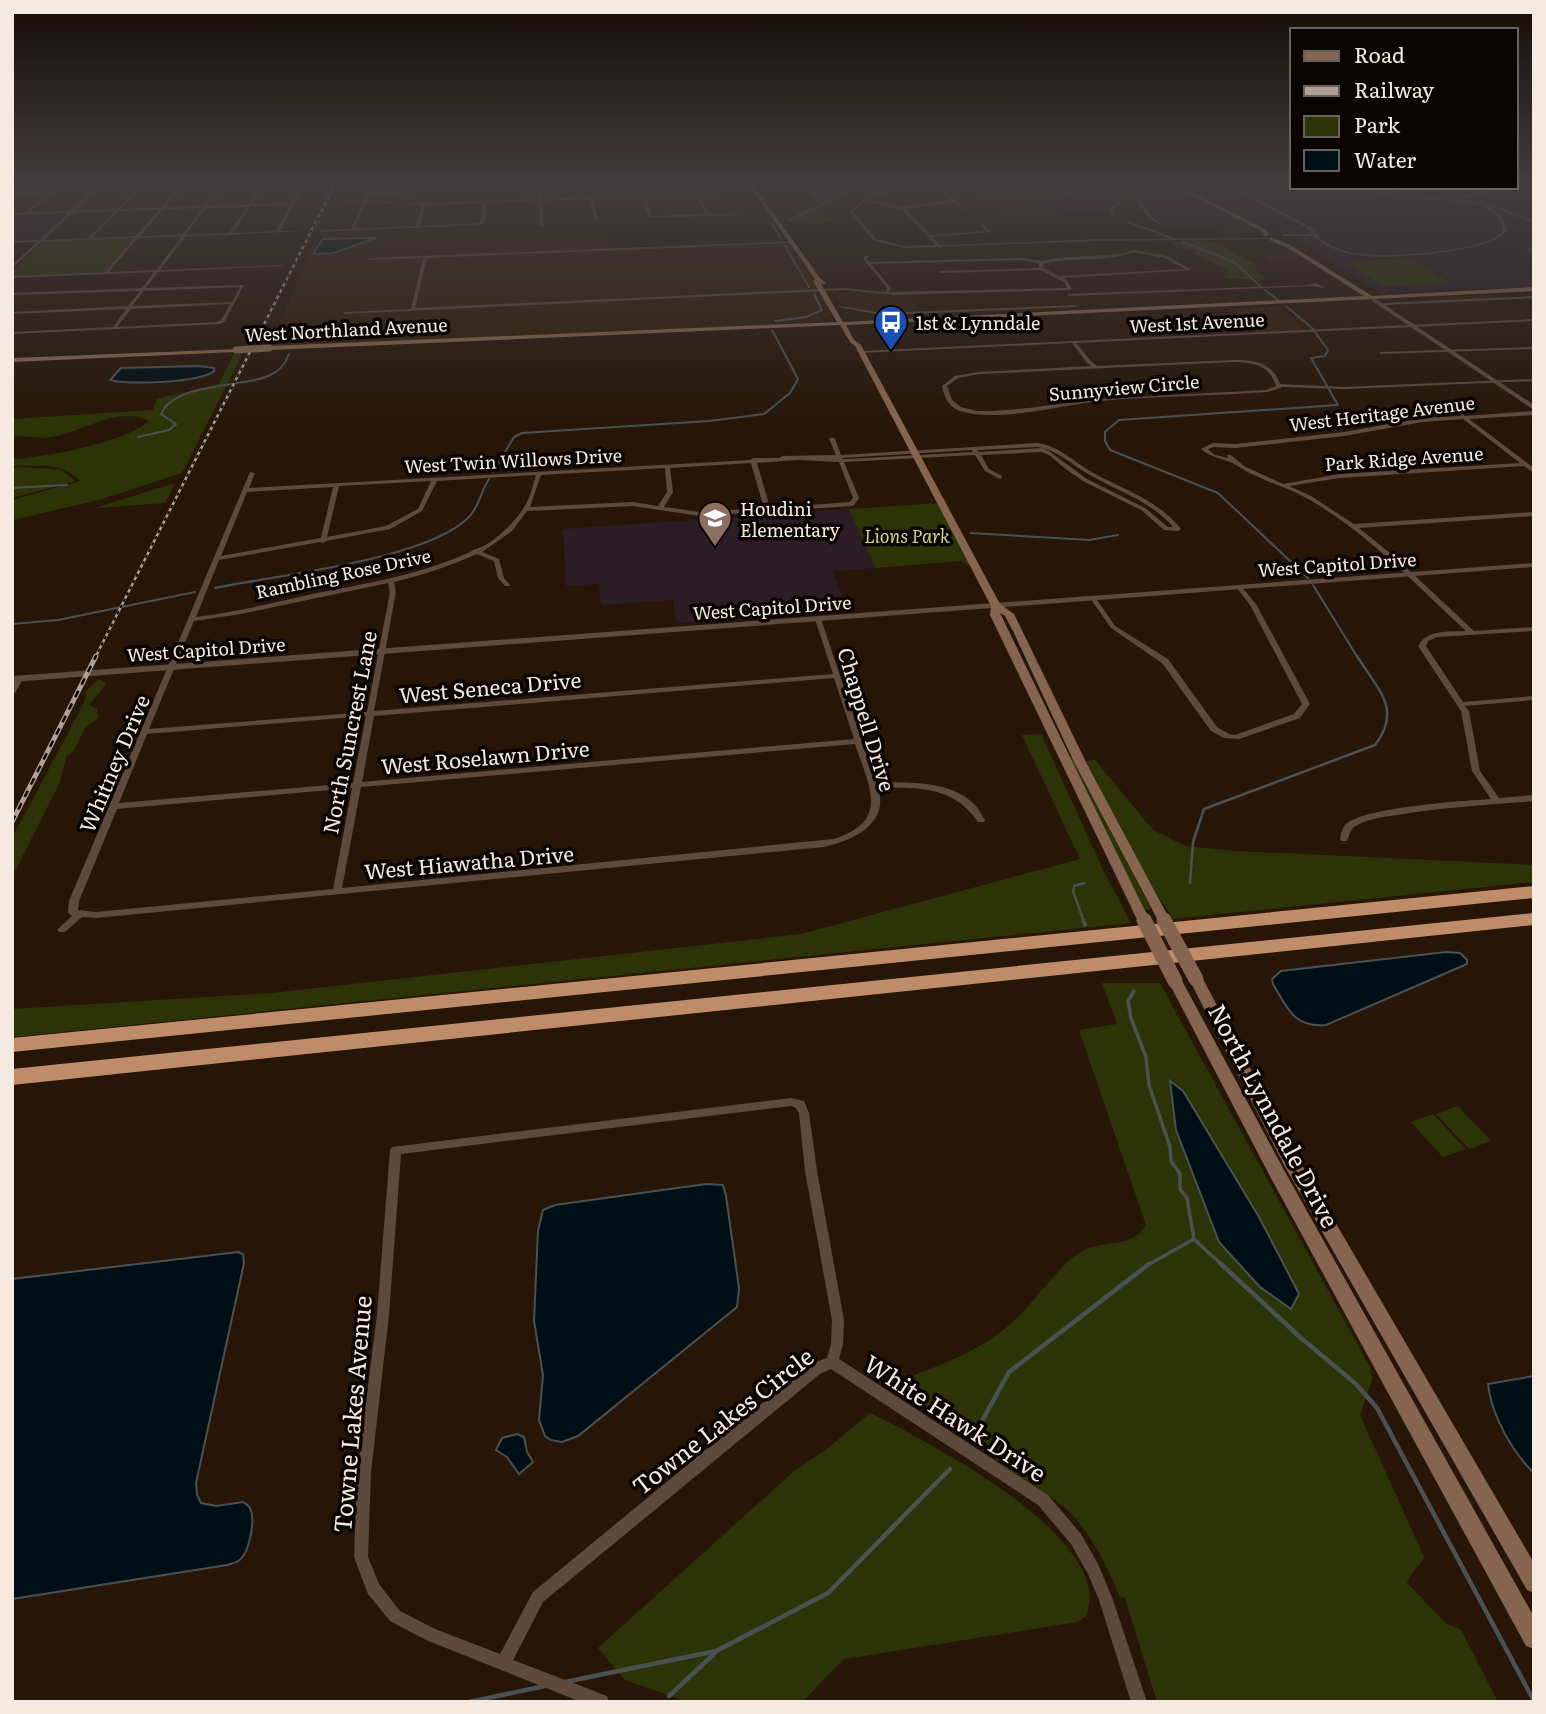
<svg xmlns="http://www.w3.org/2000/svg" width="1546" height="1714" viewBox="0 0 1546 1714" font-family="Literata,serif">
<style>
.built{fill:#331d09}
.education{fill:#2c1c25}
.green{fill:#2c3407}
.water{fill:#000f15;stroke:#4a5152;stroke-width:2}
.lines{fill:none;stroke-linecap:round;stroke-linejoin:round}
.stream-far3{stroke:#4a5152;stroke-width:2}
.stream-far2{stroke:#4a5152;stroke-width:2.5}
.stream-far1{stroke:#4a5152;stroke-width:3.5}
.stream{stroke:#4a5152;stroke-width:4.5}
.minor{fill:#5e4a3d;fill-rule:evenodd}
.tertiary{fill:#5e4a3d;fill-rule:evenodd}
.secondary{fill:#85654f;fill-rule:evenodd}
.motorway{fill:#be8c69;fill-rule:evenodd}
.rail-far1-casing{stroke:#aea095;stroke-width:2.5}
.rail-casing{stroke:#aea095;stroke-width:5}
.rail-far1{stroke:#0a0502;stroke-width:2;stroke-dasharray:3.5;stroke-linecap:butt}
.rail{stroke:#0a0502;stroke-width:2.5;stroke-dasharray:7;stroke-linecap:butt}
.secondary-bridge-far2{stroke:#85654f;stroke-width:7}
.secondary-bridge-far1{stroke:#85654f;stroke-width:11}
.secondary-bridge{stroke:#85654f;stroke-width:15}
.labels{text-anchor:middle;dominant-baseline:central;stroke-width:7;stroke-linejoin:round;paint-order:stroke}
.far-poi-label{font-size:18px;fill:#f6eae0;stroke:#0a0502;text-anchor:start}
.far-street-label{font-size:18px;fill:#f6eae0;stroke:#0a0502}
.far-park-label{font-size:18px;font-style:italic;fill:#c7d886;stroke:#0a0502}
.street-label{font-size:21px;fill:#f6eae0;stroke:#0a0502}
.near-street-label{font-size:24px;fill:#f6eae0;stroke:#0a0502}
</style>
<rect width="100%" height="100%" fill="#271608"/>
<!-- built -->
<path class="built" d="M961,182H1015L1027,188L1064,194L1065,202L1040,204L1051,214L1002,216Z
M1247,225L1264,233L1230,237L1211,226Z
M605,227L609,249L793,242L830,303L827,305L830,315L818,321L779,327L269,348L316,239Z
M1292,250L1308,261L1271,263L1255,251Z
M852,291L908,295L923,314L883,316L844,308L835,294Z
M1279,306L1304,329L1257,332L1229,309Z"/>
<!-- education -->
<path class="education" d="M1022,182H1087L1104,190L1059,191Z
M1184,182H1292V187H1516V182H1534V287L1380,293L1296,239L1258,224L1190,190L1191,185Z
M1158,186L1170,187L1200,198L1247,224L1165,228L1153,216L1144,202L1119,190Z
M1102,192L1117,203L1101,212L1051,214L1039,204L1065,202L1064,194Z
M68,213L39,240L12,241V215Z
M849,509L875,568L833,571L847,611L677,623L673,600L601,605L599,584L566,586L563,529Z"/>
<!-- green -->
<path class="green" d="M848,191H851L846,193L849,196L823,207L827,210L822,214L833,220L812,225L794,218Z
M133,238L104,272L12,276V271L43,242Z
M1209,241C1225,245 1238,256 1254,263L1257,271L1265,278L1261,280L1223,278L1227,270L1193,254L1194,250L1177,248L1170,242Z
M1409,259L1451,283L1384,286L1345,262Z
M243,353L182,473L99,500L12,520V500L80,481C62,461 38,466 12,466V459C43,458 127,442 149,421C119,405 81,433 52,437C38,439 26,436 12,435V419L153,410L157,399L219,384L234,354Z
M22,467L61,470L76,481L12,498V468Z
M175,483L165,503L95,508Z
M941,503L975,569L961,561L875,568L849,509Z
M99,679L106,684L89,705L97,709L98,718L85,728L74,750L66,757L60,782L12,877V838L85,701L86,691Z
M1041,734L1104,872L1131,923L12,1037V1009L272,993L801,934L1080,859L1022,735Z
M1069,757H1072L1151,909L1144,910Z
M1095,760L1153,830L1185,846L1236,851L1534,865V882L1173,919L1164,904H1161L1086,761Z
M1102,983H1160L1371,1369L1372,1380L1360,1415L1424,1557C1419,1567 1410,1573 1407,1583L1446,1623L1461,1630L1498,1702H1157L1125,1598L1120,1597C1105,1562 1089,1527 1058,1502L936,1419C920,1406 911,1397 914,1375C953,1361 990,1345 1020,1315C1036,1299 1064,1260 1084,1250C1105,1240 1134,1248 1146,1225L1079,1030L1117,1024Z
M1458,1106L1491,1141L1469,1149L1436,1114Z
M1433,1114L1466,1149L1443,1157L1411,1122Z
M870,1413C932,1444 1072,1517 1089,1588C1091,1595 1088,1607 1087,1615L1078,1622L844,1659L802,1702H688L625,1680L598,1648L793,1472L827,1449Z"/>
<!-- water -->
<path class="water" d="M376,238L333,253L313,254L323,239Z
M200,366L214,368V371C200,383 126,385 110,380L121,368Z
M1446,952L1460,953L1467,960V964L1326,1025C1294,1028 1287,1008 1273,984L1272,979L1281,971Z
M1170,1081L1183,1091L1259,1217L1299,1294L1291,1309L1260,1287L1219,1242L1176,1130Z
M706,1184L723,1185L726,1196L739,1288L737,1307L578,1436L562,1442L551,1440L545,1436L539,1420L543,1375L534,1321L538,1231L543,1210L555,1205Z
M238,1252L243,1254L244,1263L196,1483L197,1495L201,1503L216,1506L243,1502C247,1505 250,1506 251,1511C255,1522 249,1555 238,1561C235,1563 230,1564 227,1565L12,1599V1279Z
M1534,1376V1473C1512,1452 1491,1414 1488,1384Z
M517,1434L524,1437L527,1452L533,1462L519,1474L507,1457L496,1450L502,1438Z"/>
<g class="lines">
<!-- stream-far3 -->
<path class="stream-far3" d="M1516,183L1522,182
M1111,188L1133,182
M855,189L862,185L895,182
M1384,189L1418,195
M1112,192L1121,201L1111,210L1114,213
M1481,193L1490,190
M1428,196H1457
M1465,196L1472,197
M1469,196L1479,193
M1481,201L1534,222
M789,220L849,191
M1128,222L1174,239
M773,225L781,239
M1183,242L1234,262L1261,287
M785,246L809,287
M1528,251L1534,246
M1265,290L1278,300
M1286,306L1313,329
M775,321L806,317L822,310L814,294
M237,383C259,380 281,377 289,354
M138,437L169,430L176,424L161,414C171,391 209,388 231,384
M493,472L514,437L522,433L709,421L764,414L790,393L798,379L772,330
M12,488L67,485
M971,533L1089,540L1118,535
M1308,578L1218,493L1110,450L1105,441V432L1119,420L1338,405L1311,358L1325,356L1328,350L1315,332
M1313,585L1358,658
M215,588C277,575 427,560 469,517C479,507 481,491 489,479
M12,624L58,620L195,592"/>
<!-- stream-far2 -->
<path class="stream-far2" d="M1190,883L1193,842L1204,809L1375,745C1403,709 1377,689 1357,656
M1084,922L1073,891L1074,886L1084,883"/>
<!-- stream-far1 -->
<path class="stream-far1" d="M1083,920L1085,925
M1134,991L1128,1001L1131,1018L1146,1057L1149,1085L1170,1147L1171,1161L1180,1174V1189L1187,1198L1194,1239L1146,1266
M1194,1239L1223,1266"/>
<!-- stream -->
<path class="stream" d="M1221,1264L1301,1338L1356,1384L1377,1408L1534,1701
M976,1432L1009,1372L1149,1264
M565,1682L716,1651L828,1593L950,1469
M669,1696L715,1653
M469,1702L545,1686"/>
<!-- minor -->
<path class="minor" d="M14,182H18L12,186V183Z
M62,182H66L56,190L94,189L102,182H106L44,240L88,238L144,182H147L92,238L136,236L184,182H187L140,236L183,234L204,206L248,205L264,182H267L252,204L292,203L304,182H306L280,231H303L185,237L160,270L281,265L283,266L158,272L146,288L244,285L225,321L220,324L12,334V332L113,327L126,309L12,314V312L128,306L140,291L12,295V293L142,288L154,272L12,278V276L105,272L134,238L41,242L12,268V265L37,242L12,243V241L39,240L92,191L53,192L27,214L26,212L49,193L12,194V192L52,191ZM290,205L276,231L233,233L250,206ZM247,207L229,233L186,234L206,208ZM181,237L156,270L109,272L138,238ZM240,287L232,302L132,306L144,291ZM230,304L221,320L217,322L117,327L131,309Z
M372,182H375L370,192L683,182L370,194L367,200L406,204L540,199L542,200L544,227H540L538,201L487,203L485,222L478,225L320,232L321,230L351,229L363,202H332L364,200ZM366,202C385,202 403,206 422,205L416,226L355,228ZM483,203L481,221L477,223L420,226L426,205Z
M806,182H808L807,184L811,189L841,188L883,192L902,188L935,186L941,187L965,210H963L954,202L905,209L931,235L986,231L981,225L983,224L991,232L932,237L940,245L1099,239L1269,238L1271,239L1099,241L942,247L940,248L938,247L905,248L874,241L850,212C858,202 865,198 877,193L841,190L813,191L821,201L819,202L809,191L757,192L808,189L803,184ZM935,188L939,189L952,200L901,207L868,200L866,201L903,210L936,245L905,246L876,239L854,212C872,188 908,189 935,188Z
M1016,182C1027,183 1038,189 1050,191C1069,194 1089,192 1108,190L1089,182L1112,189L1166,182L1168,183L1116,191L1139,199L1150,215L1160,223L1159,225L1148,217L1137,201L1112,191L1071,194L1052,193L1033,190Z
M1219,182H1224L1316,230V232L1313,231C1316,233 1318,236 1320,238C1327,245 1340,250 1349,252C1377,259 1470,252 1495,238C1498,236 1500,233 1503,231C1502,227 1502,224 1500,220C1486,195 1427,202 1402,199C1386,197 1370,192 1355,187C1371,187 1387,195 1404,197C1430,200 1489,192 1503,220C1505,224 1506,227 1507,231L1497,239L1481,245L1458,250L1433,254L1385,257L1366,256L1345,253L1327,246L1313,236H1282L1283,234H1311L1309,229L1222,184L1185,186Z
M698,194L709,214H761L651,218L649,217L642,197H646L652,216L706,214L696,195Z
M592,197L594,198L598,220L596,221L594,220L590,198Z
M793,241L794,243L427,258L415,308L844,288L885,292L887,288L863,259L866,255L868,256L867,259L869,262L1022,258L1043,261L1056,258L1121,254L1133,250L1167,256L1192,270L1063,278L1067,280L1072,289L1070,290L894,295L844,290L345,314L343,313L345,312L411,309L423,258L368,260L369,258ZM1133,252L1165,258L1185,269L1059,276L1043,268V264C1072,256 1105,263 1133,252ZM1022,260L1039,263V268L941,271L939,272L941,273L1040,270L1064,282L1067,288L889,292L891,288L871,264Z
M1315,283L1325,287L1323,288L1312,286L1069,296L1067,295L1069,294L1308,285Z
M1534,296V298L1385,305L1383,304L1385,303Z
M1077,305L1076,307L882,315L839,307L841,306L882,313Z
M1534,319V321L1076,343L1091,361L1097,366L1233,360C1254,360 1272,362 1280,384L1344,387L1534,379V381L1344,389L1281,387V388L1267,392C1211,396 1155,396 1100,401C1061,405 997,423 960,411C949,407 944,397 942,386L955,376L979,372L1092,366L1087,363L1072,343L861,353L859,352L861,351ZM1233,362C1254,363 1269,364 1276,386L1266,390L1096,399L1029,408L993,411H977L961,407L952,400L947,386L958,378L979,374Z
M1534,347V349L1381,354L1379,353L1381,352Z
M1534,411V415L1469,419L1534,468V473L1524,466L1340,478L1289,486L1311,496L1354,524L1534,512V516L1359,528L1396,558L1474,631L1534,627V631L1437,637L1428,641L1426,646L1463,702L1534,696V700L1465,706L1469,711L1480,771L1499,798L1534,795V801C1488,805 1442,807 1397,815C1383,817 1366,819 1354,827C1350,830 1349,836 1347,841H1341L1340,839C1341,834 1342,828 1346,824C1366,807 1462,801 1491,799L1472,771L1461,711L1418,646C1427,629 1449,632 1466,631C1416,585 1368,533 1308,499C1291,489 1272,484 1254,475C1246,472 1238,465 1230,462C1218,457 1212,458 1201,449L1213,443L1235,444L1344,432L1423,418L1460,416L1462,414L1465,416ZM1463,419L1520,463L1340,474L1283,484L1244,466L1231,455H1227L1228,458L1215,455L1208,449L1214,447L1235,448L1344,436L1423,422Z
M832,437L835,439L841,455L1037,443C1061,447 1070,459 1090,471C1123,490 1156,498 1181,529L1178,531L1164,530L1141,510L1083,481L1067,470L1049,455L1041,452L981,455L989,469L1002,476V478L1000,479L985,471L975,455L844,462L859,498L854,505L852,506L700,516L633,506L527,511L512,531L482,552L499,559L504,578L510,585L509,586H505L498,578L494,561L477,554C450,566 423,575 394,582L396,592L374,711L833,674L815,619L818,617L821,619L876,783C908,782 952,780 976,806C979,810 982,816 985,820L984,822H978C954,786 918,787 878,788C890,824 852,841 824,847L96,918L82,917L65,932H59L57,930L59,928L72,916L68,913L69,901L250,472L255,473L249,488L750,460L753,458H779L782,456L836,455L829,439ZM1037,447C1058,450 1072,465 1090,475C1119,492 1151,501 1173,527H1168L1145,508L1087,479L1049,451L1042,448L979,452L977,450ZM972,450L973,452L848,459H843L842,458ZM797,460L839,462L853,498L850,502L770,508L757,463ZM751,463L764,508L700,512L664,507L673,492L670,468ZM665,468L667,492L658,506L633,502L530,507L541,475ZM536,475C533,484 531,494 527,502C519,519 491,547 473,550L472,551C423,574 370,583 317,593C277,602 237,612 196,617L219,560L320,542L323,543L326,541L390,529L422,511L437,481ZM431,481L418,509L386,526L327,537L339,486ZM333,487L321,538L221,556L247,492ZM388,583L390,592L367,712L149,729L194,621L241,614ZM834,678L854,739L362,782L374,716ZM366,716L353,783L119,803L147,734ZM855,744C869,787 891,821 833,839L342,888L361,787ZM352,788L333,889L96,912L78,910L79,901L117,809Z
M1239,585L1241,586L1256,604L1310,704L1300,718L1239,739L1224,738L1211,731L1162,663L1111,628L1090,598L1091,597H1095L1115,626L1168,659L1217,727L1229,734L1235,735L1294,714L1302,704L1250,605L1236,587Z
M16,677H19L23,679L15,693H12V684Z
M791,1098L804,1101L809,1113L817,1171L844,1320L843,1344L839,1359L1048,1495L1081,1534L1098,1564L1113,1600L1147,1702H1131L1099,1600L1088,1574L1071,1544L1038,1505L831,1369L820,1374L543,1602L513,1660L607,1696L609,1702H581L426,1640L390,1621L368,1594L366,1589L354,1557L357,1472L377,1315L390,1150L392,1147ZM791,1106L796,1108L799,1113L805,1171L832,1320L831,1344L827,1358L810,1364L533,1592L500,1654L435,1629L400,1611L379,1584L368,1557L371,1472L389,1315L401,1154Z"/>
<!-- tertiary -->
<path class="tertiary" d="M223,182H227L205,208L12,215V213L204,206Z
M537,182H541L542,199L761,192L540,201L538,200Z
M1372,299H1376L1534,405V410L1372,301Z
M1534,563V567L12,682V676Z"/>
<!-- secondary -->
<path class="secondary" d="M747,182H751L820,278L825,282V284H821L843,322L1364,296L1288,248L1269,240L1271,237L1292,246L1372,296L1534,287V291L846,325L854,340L861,345L1000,604L1014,614L1086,762L1164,909L1163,912L1158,914L1152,909L1074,762L1013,631L1005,616L1000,613L1145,911L1144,914H1134L1133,911L990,615L991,606L855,346L850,342L840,325L269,350L266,348L269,346L837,322L813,281L815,279Z
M1169,185L1201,196L1267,230L1269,235L1264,236L1263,232L1197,198L1169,187Z
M238,349L239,350L236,352L12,362V358Z
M1196,974L1201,975L1203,979L1296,1155L1534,1563V1593L1527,1590L1284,1165L1189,979L1191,975Z
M1175,976L1180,977L1284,1170L1534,1617V1649L1526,1646L1272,1180L1168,981L1170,977Z"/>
<!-- motorway -->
<path class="motorway" d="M1534,886V898L12,1052V1038Z
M1534,913V925L12,1085V1069Z"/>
<defs>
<path id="rail-far1" d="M95,658L336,182"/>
<path id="rail" d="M12,822L96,656"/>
</defs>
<!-- rail-far1 casing -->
<use href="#rail-far1" class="rail-far1-casing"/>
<!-- rail casing -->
<use href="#rail" class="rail-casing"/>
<!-- rail-far1 -->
<use href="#rail-far1" class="rail-far1"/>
<!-- rail -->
<use href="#rail" class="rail"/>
<!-- secondary-bridge-far2 -->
<path class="secondary-bridge-far2" d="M236,350L269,348"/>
<!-- secondary-bridge-far1 -->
<path class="secondary-bridge-far1" d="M1158,909L1165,922
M1139,911L1145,922"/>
<!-- secondary-bridge -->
<path class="secondary-bridge" d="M1144,920L1175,981
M1164,920L1196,979"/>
</g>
<!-- sky -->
<linearGradient id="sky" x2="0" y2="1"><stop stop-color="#150c04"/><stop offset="0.43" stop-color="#413c3d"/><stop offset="1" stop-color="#413c3d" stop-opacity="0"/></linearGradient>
<rect width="1546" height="422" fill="url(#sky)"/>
<!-- icons -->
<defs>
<symbol id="bus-pin" viewBox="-11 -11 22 30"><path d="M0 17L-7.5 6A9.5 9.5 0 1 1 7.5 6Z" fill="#1a4fb4" stroke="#0a0502"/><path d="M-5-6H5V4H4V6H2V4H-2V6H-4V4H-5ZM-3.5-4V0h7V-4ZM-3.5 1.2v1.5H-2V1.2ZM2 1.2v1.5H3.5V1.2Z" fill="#fff"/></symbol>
<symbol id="school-pin" viewBox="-11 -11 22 30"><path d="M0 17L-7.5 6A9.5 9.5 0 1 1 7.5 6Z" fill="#8d6e63" stroke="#0a0502"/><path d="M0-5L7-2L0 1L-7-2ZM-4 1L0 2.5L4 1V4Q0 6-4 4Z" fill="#fff"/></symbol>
</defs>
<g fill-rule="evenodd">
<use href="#bus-pin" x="872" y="303" width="38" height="52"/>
<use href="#school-pin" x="696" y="499" width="38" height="52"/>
</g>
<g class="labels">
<!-- far-poi labels -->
<g class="far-poi-label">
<text x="916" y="322">1st &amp; Lynndale</text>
<text x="740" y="508">Houdini<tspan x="740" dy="21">Elementary</tspan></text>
</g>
<!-- far-street labels -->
<g class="far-street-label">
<text transform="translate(1197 322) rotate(-3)">West 1st Avenue</text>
<text transform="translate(346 329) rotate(-3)">West Northland Avenue</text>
<text transform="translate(1124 387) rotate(-5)">Sunnyview Circle</text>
<text transform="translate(1382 413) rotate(-7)">West Heritage Avenue</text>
<text transform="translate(1404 458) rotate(-4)">Park Ridge Avenue</text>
<text transform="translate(513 460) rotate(-3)">West Twin Willows Drive</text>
<text transform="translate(1337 564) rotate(-4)">West Capitol Drive</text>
<text transform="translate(343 573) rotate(-12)">Rambling Rose Drive</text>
<text transform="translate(772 607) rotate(-4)">West Capitol Drive</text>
<text transform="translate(206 649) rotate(-4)">West Capitol Drive</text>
</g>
<!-- far-park labels -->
<g class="far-park-label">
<text x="907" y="535">Lions Park</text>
</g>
<!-- street labels -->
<g class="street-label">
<text transform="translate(490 686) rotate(-5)">West Seneca Drive</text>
<text transform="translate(868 719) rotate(73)">Chappell Drive</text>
<text transform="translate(348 732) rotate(-79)">North Suncrest Lane</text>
<text transform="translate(485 756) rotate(-5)">West Roselawn Drive</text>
<text transform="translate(113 763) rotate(-67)">Whitney Drive</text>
<text transform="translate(469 861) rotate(-5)">West Hiawatha Drive</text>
</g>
<!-- near-street labels -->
<g class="near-street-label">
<text transform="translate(1275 1115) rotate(62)">North Lynndale Drive</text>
<text transform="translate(351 1414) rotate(-85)">Towne Lakes Avenue</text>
<text transform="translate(956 1417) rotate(33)">White Hawk Drive</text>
<text transform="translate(722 1420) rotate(-38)">Towne Lakes Circle</text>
</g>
</g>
<!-- border -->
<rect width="1546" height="1714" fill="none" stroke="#f6eae0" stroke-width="28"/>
<!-- legend -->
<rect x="1290" y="28" width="228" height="161" fill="#0a0502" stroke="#68615b" stroke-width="2"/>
<rect x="1304" y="51" width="35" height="10" fill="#85654f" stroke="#68615b" stroke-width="2"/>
<text x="1354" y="63" font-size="21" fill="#f6eae0">Road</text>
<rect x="1304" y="86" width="35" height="10" fill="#aea095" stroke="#68615b" stroke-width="2"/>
<text x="1354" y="98" font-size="21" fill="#f6eae0">Railway</text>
<rect x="1304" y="116" width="35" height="21" fill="#2c3407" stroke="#68615b" stroke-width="2"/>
<text x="1354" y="133" font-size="21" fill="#f6eae0">Park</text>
<rect x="1304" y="150" width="35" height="21" fill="#000f15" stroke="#68615b" stroke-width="2"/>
<text x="1354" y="168" font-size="21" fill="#f6eae0">Water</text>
</svg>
